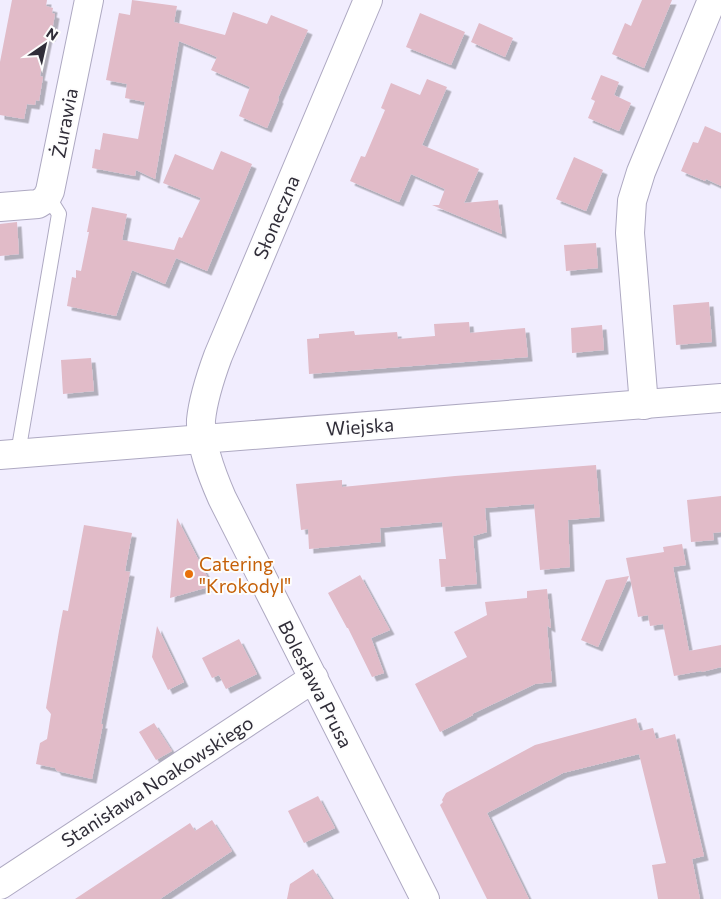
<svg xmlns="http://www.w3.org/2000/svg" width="721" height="899" viewBox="0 0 721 899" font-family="Commissioner,sans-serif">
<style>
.building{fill:#e1bbc8;filter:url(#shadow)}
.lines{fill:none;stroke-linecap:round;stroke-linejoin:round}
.service-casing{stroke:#aea9c2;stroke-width:16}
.minor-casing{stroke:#aea9c2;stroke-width:30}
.tertiary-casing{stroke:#aea9c2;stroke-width:30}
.service{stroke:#fff;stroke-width:14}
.minor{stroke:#fff;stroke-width:28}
.tertiary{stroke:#fff;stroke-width:28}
.food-dot{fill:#e8710a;stroke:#fdfdfd;stroke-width:2}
.labels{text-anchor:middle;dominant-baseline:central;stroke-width:4;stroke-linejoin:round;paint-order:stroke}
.street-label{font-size:19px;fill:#302d38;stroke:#fdfdfd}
.food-label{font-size:19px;fill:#c56008;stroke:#fdfdfd;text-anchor:start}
</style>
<defs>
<filter id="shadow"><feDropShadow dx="4.5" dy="4.5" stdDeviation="0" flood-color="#0004"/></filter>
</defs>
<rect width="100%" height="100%" fill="#f1edfe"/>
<!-- building -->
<path class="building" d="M12,0H47L46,6L53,8L52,13L55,14L51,37H48L40,76L43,77L39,101L36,100L35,105L27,104L24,119L0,115V62Z
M132,0L177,6L174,22L225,35L233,12L267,24L271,15L308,30L278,98L279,99L267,128L239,116L250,87L211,70L217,57L179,41L155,179L136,170L135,176L92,168L95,149L100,150L103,133L138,139L145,102L125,98L127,84L106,80L119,13L130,15Z
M642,0H672L644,68L612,54L625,23L631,26Z
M420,13L465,32L451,65L406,47Z
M479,23L513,38L505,57L471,42Z
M601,75L619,82L614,95L631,103L619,131L588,118L595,101L591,99Z
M427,79L447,87L422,145L479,169L464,203L498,200L502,234L432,205H439L445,189L411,174L399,202L350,181L361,156L365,157L385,110L381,108L391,83L420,95Z
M705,126L721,133V186L706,179L705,181L681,171L693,142L698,143Z
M221,151L252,164L207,271L176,258L165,284L132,270L116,316L67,306L72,277L76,278V270L81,271L89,232H87L92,207L127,214L122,240L174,250L179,237L182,238L201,198L163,183L175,154L213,170Z
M574,157L603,170L586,211L556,199Z
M17,222L19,254L0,256V224Z
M596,243L598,268L566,271L564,245Z
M709,302L712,342L676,345L673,305Z
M469,322L470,333L525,328L528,357L309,374L307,339L319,338V334L354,331L355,335L397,332L398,339L435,336L434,324Z
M602,325L604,350L572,353L571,328Z
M91,358L94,391L63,394L61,360Z
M596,465L600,517L568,520L570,567L540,570L534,504L485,508L487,532L473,536L477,584L441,587L439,559H446L442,522L380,528L381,542L309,549L308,529L301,530L296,484L342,480V487L455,476Z
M721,496V532L713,533L714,540L691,542L687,500Z
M177,518L212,586L170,598Z
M84,525L132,533L125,571L130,572L101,724H103L92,779L57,771L55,768L36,764L40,743L47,739L51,714L46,708L59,631L63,610L68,611Z
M682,544L686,565L673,567L689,651L721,645V667L702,672L701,671L674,676L663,624L650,626L648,615L638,617L626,558L664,552L663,547Z
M360,575L390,630L371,638L384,673L372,677L348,628H347L328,593Z
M629,576L598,647L581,640L606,580Z
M547,589L551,628L547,626L552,682L535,684L472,714L473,715L440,732L415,684L467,657L454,632L487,615L485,602L527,598V591Z
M157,626L184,682L168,690L152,657Z
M239,639L257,674L226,689L219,675L212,678L202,658Z
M636,718L640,731L653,728L656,739L675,734L704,856L692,859L700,899H658L652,865L666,863L639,754L563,773L487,813L529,899H487L440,805L443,802L442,800L446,793L535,745Z
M154,723L172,751L156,760L139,732Z
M318,796L335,828L304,843L288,811Z
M212,820L232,851L160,899H75L190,823L195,831Z
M313,869L332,899H287L290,884Z"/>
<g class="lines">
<defs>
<path id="service" d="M18,453L59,214L54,206L46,199"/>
<path id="minor" d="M368,0L218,356C211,375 203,400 201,420C200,445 212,475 222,498L425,899
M0,207L38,204L46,199L50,191L89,0
M644,405L630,233L632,201L641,172L712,0
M0,885L314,678"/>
<path id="tertiary" d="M0,455L721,398"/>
</defs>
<!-- service casing -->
<use href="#service" class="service-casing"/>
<!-- minor casing -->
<use href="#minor" class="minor-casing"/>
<!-- tertiary casing -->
<use href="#tertiary" class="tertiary-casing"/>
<!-- service -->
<use href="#service" class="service"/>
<!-- minor -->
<use href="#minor" class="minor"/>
<!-- tertiary -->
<use href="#tertiary" class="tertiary"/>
</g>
<!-- markers -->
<circle class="food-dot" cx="189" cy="574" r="5"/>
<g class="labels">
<!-- street labels -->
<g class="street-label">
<text transform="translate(64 123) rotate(-79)">Żurawia</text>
<text transform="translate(276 217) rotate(-67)">Słoneczna</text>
<text transform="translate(360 426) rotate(-4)">Wiejska</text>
<text transform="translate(316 684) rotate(63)">Bolesława Prusa</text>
<text transform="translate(157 781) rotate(-33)">Stanisława Noakowskiego</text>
</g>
<!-- food labels -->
<g class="food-label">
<text x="199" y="563">Catering<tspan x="199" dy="22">"Krokodyl"</tspan></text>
</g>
</g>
<!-- north arrow -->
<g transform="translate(45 45) rotate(34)" stroke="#fdfdfd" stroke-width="4" paint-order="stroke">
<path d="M0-4L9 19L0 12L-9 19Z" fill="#302d38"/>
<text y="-8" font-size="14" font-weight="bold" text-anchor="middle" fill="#302d38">N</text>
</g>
</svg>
